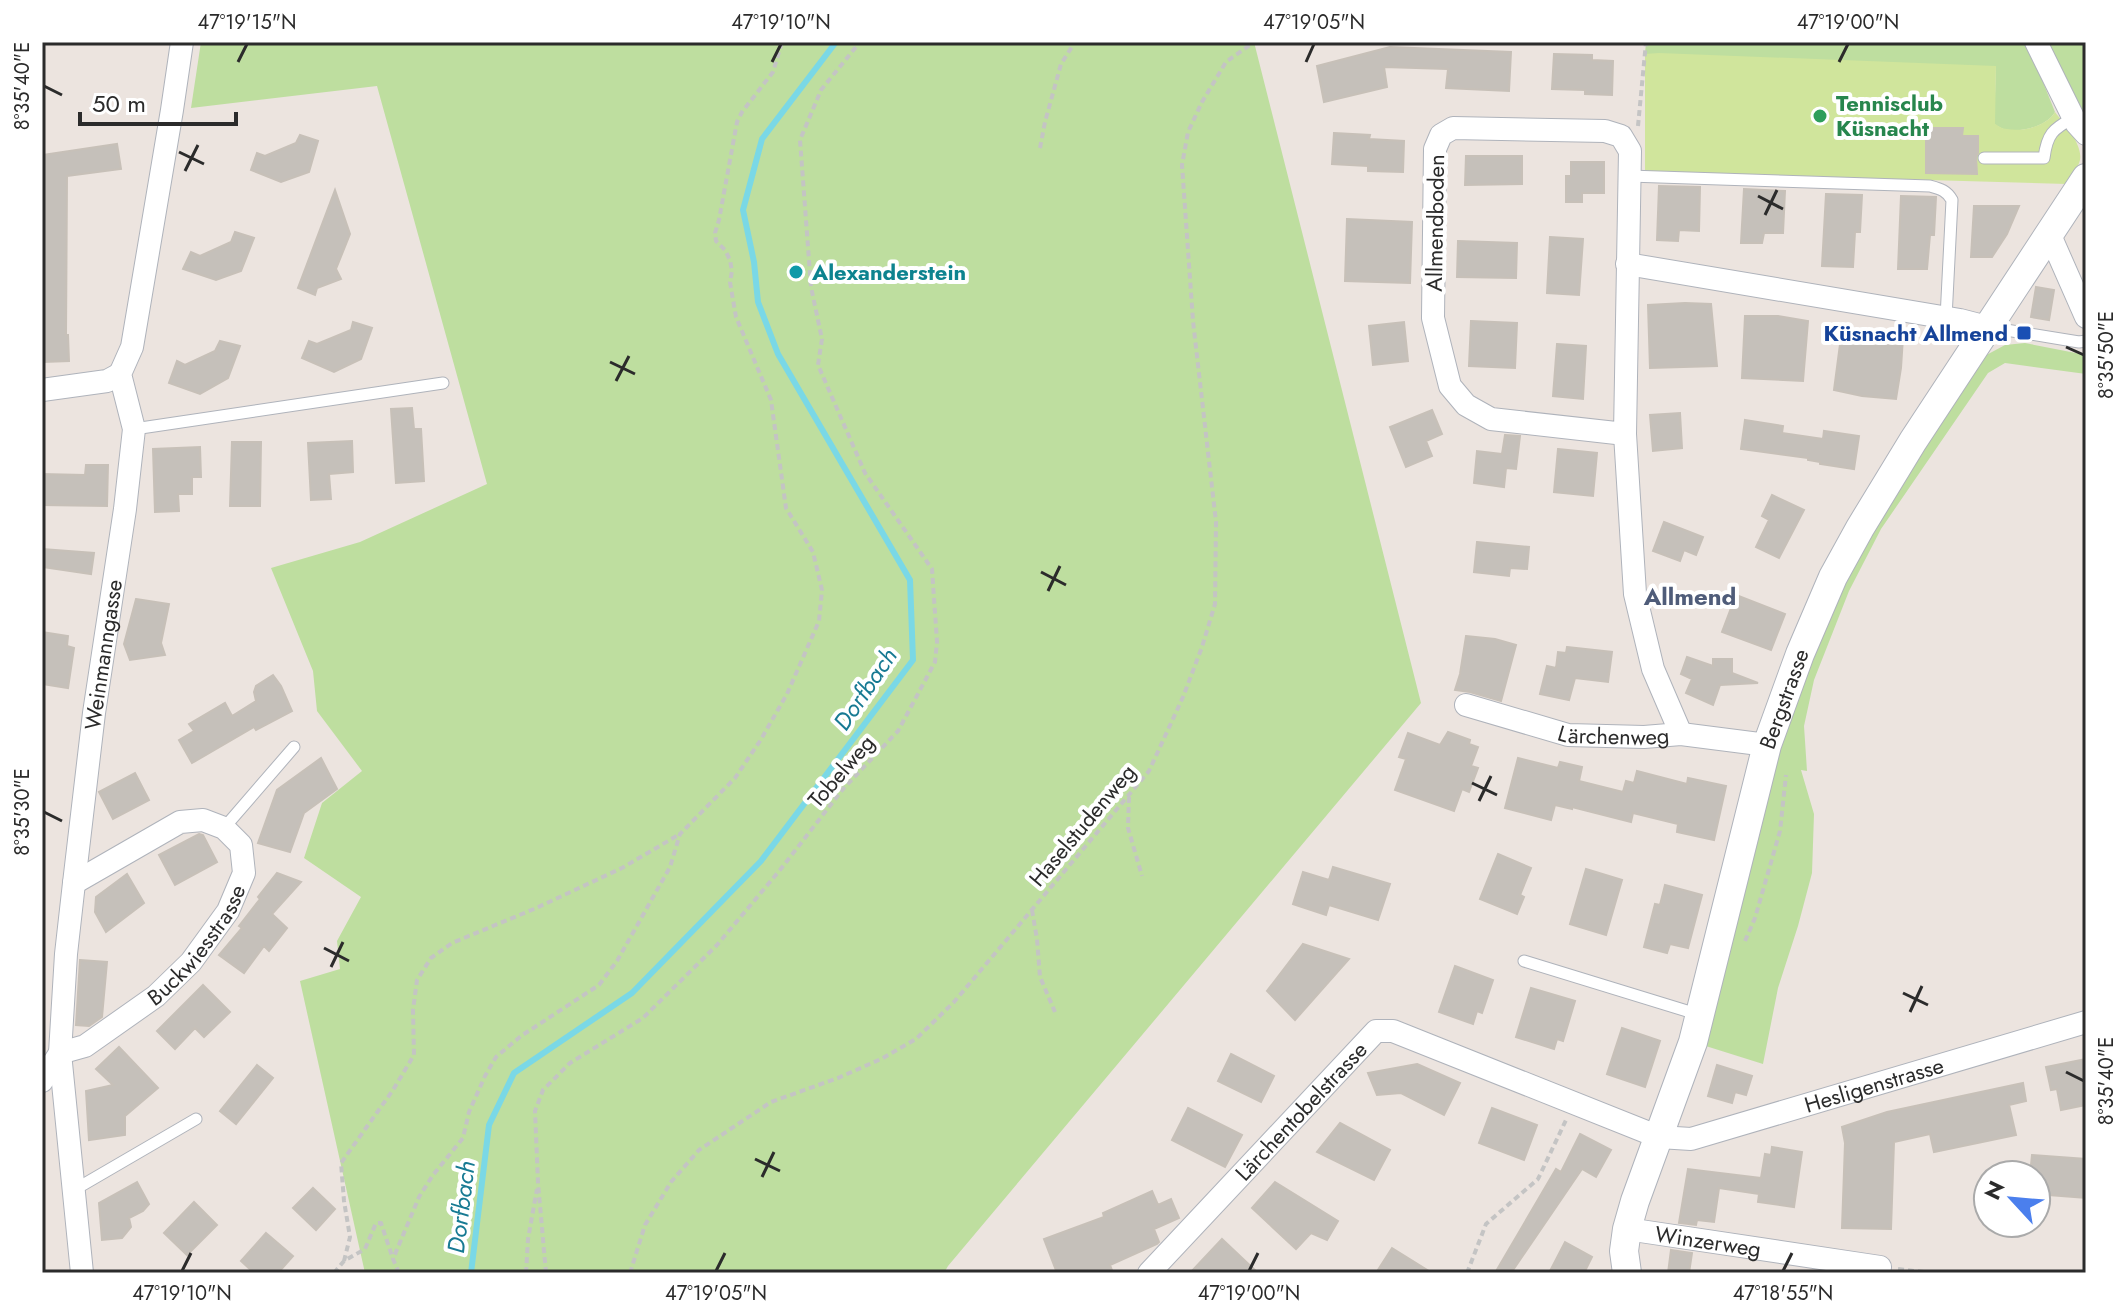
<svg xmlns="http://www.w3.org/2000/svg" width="2128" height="1315" viewBox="0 0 2128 1315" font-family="Jost,sans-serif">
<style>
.green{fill:#bede9f}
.pitch{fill:#d0e59c}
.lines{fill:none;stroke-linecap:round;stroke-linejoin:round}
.stream{stroke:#7ad8e6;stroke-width:6}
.building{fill:#c5c0ba;stroke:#c7c0b8;stroke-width:2}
.service-casing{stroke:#afb3bb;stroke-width:13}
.minor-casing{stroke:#afb3bb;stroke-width:24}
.tertiary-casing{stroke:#afb3bb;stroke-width:30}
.path{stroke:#c4c4c4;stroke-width:4;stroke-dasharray:6 4;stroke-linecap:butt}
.service{stroke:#fff;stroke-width:11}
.minor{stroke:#fff;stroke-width:22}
.tertiary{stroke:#fff;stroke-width:28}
.ticks{fill:none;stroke:#2b2b2b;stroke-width:3}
.leisure-dot{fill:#2e9e5b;stroke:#fff;stroke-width:3}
.culture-dot{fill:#0f9aa8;stroke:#fff;stroke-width:3}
.transit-dot{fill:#1a4fb4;stroke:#fff;stroke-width:3}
.labels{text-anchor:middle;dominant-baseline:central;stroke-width:8;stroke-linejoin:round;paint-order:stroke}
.leisure-label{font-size:22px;font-weight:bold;fill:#27864d;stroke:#fff;text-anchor:start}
.street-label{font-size:22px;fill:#2b2b2b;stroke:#fff}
.culture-label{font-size:22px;font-weight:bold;fill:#0d838f;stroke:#fff;text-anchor:start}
.transit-label{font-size:22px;font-weight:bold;fill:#164399;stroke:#fff;text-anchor:end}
.neighbourhood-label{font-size:24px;font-weight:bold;fill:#4f5c79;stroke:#fff}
.water-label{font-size:24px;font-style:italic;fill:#177a93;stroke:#fff}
.neatline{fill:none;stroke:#2b2b2b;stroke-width:3}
.ticks-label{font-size:20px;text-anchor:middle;fill:#2b2b2b}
</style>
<rect width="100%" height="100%" fill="#ece4df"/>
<!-- green -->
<path class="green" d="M201,42H1254L1421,703L948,1266L944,1273H365L300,981L340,969L337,941L361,897L304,858L322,803L362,771L317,711L313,671L271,568L360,542L487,484L377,86L191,108Z
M1646,42H2027L2055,112C2047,126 2023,132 2007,130C2002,129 1998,126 1994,124L1996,67L1645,54Z
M2036,42H2086V134Z
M2025,343L2086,355V374L2005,363L1988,373L1881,529L1849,591L1814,680L1804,726L1807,771L1801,770L1814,814L1812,873L1798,926L1778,988L1763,1064L1693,1042L1767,745L1840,586L1979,359L2005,345Z"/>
<!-- pitch -->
<path class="pitch" d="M1659,53L1996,66L1995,124C1999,126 2002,129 2007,129C2023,132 2047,126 2055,112C2064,124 2083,144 2080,160C2078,168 2072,176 2067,184L1645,172V54Z"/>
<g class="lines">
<!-- stream -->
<path class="stream" d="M471,1273L489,1125L514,1073L632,993L761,861L913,660L910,580L778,354L758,302L754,262L743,210L762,139L836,42"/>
</g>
<!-- building -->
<path class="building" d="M1390,47L1511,52L1509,91L1446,88L1448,69L1384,67L1387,87L1324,102L1317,66Z
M1554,54L1592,55V60L1613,61L1612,95L1585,94V90L1552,89Z
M1926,128H1963L1962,136H1978V153L1976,157L1977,174L1926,173Z
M1334,133L1370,135L1369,139L1404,141L1403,172L1368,171V166L1332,164Z
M300,135L318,141L309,172L281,182L251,170L257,153L265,156L296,143Z
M117,144L121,169L67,176L66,335H68L69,361L43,362L42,155Z
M1466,156H1522V184L1465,185Z
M1571,162H1604V193H1582V202H1566V176H1571Z
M1659,186L1700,187L1699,231L1679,230L1678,241L1657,240Z
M1744,189L1785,191L1783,233H1764L1762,243H1741Z
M335,190L350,234L336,269L341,279L317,288L315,295L298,288Z
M1826,194L1862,195L1860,232H1855L1853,267L1822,266Z
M1901,196L1936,197L1934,235H1930L1927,269H1898Z
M1974,206H2019L2007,234L1992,257H1971Z
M1347,219L1412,222L1410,283L1345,281Z
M235,232L254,238L241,271L216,280L183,269L191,252L200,256L231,242Z
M1550,237L1583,239L1579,295L1547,293Z
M1458,241L1517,243L1516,278L1457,277Z
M2036,287L2054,290L2049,320L2031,317Z
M1685,303L1711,304L1717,366L1650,368L1648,305Z
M1745,316H1778L1808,321L1803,381L1742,378Z
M1471,321L1517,323L1515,368L1469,366Z
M353,322L372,328L361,359L334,372L302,358L309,341L317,344L351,330Z
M1404,322L1408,361L1373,365L1369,326Z
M1842,329L1879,332L1903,337L1901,368L1896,399L1862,396L1834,390Z
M220,341L240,346L228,378L200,394L169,383L177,361L185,365L215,351Z
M1557,344L1586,346L1583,399L1553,396Z
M412,408L414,429H421L424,481L396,483L391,409Z
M1432,410L1442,434L1426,441L1432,456L1406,467L1390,427Z
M1680,413L1682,448L1653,451L1650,415Z
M1745,420L1783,426L1782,433L1823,439L1824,431L1859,436L1854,469L1820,464V462L1808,460V458L1741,449Z
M1505,435L1520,436L1516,469L1506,468L1504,487L1474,483L1477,451L1502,454Z
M352,441L353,472L329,474L331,499L311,500L308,443Z
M232,442H261L260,506H230Z
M200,447L201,477H192V494H178L179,511L155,512L153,449Z
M1558,449L1597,453L1593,496L1554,492Z
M86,465H108L107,506L42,505V474L85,475Z
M1772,495L1804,510L1779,558L1756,547L1769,520L1762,516Z
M1664,522L1703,537L1696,555L1684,550L1680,561L1653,551Z
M1477,542L1529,547L1527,569L1510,568L1509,576L1474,572Z
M42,549L94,553L91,574L42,567Z
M1736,595L1785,614L1771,650L1722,632Z
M136,599L169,604L161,643L165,655L130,660L124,644Z
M42,632L68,636L67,646L74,648L68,688L42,684Z
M1466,636L1495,639L1516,645L1501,701L1470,692L1455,690L1460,674Z
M1567,647L1612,652L1608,682L1575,678L1569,700L1540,694L1547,666L1556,668L1558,652L1566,653Z
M1687,657L1713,666V659H1732V673L1758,683L1720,685L1713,705L1686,693L1692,679L1681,674Z
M273,675L281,686L292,711L256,730L254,727L192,763L179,740L194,731L189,724L225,703L232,716L256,701L254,692L256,686Z
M1448,732L1470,740L1469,744L1478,747L1471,766L1478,768L1469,792L1462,789L1454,811L1395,790L1406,759L1399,757L1408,733L1440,745Z
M321,758L337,789L304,813L290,852L258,843L277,790Z
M1518,758L1558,768L1560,762L1582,767L1579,781L1623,792L1626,781L1634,783L1637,771L1687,784L1688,778L1726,786L1714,840L1677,832L1678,824L1633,813L1631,822L1572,807V809L1555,805L1551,820L1505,808Z
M135,773L149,800L113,819L99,792Z
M199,834L203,835L217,862L175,885L159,855Z
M1498,854L1531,868L1520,895L1524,897L1517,914L1480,899Z
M1333,867L1390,884L1378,920L1329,905L1326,915L1293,904L1303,872L1329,880Z
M1586,869L1622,880L1606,935L1570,924Z
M277,873L301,882L272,914L287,928L269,951L264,946L244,973L219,955L242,928L239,926L260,899L258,897Z
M127,874L144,903L106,932L95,912L96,897Z
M1665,885L1702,895L1688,948L1670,944L1667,953L1644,947L1655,904L1660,905Z
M1303,944L1349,959L1295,1020L1267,991Z
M80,960L107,962L102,1017L89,1026L76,1025Z
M1455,966L1493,980L1482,1013L1477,1011L1473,1024L1439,1012Z
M203,985L230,1012L204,1037L195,1028L175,1049L157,1031Z
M1531,988L1575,1001L1563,1041L1557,1039L1554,1049L1516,1037Z
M1622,1028L1660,1041L1645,1087L1607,1074Z
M119,1047L158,1088L125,1116V1135L89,1140L86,1091L113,1085L96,1069Z
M1231,1054L1274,1076L1261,1102L1218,1081Z
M2086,1059V1105L2061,1110L2057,1089L2051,1090L2046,1067Z
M1417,1064L1460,1083L1444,1115L1401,1093L1377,1095L1368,1073Z
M257,1065L273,1078L236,1124L220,1111Z
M1717,1065L1752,1076L1746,1095L1735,1092L1732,1103L1708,1096Z
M2023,1083L2026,1101L2009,1105L2016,1135L1934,1152L1930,1134L1894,1142L1891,1229L1842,1228L1845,1143L1842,1127L1887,1112Z
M1188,1108L1242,1135L1225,1167L1172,1140Z
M1492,1108L1537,1125L1524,1160L1479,1143Z
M1340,1123L1390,1150L1374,1180L1317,1152Z
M1580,1134L1611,1150L1596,1177L1582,1169L1511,1273H1495L1556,1169L1561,1172Z
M1772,1147L1802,1152L1794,1207L1758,1202L1759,1194L1719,1188L1714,1222L1697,1220L1696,1225L1679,1223L1688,1169L1761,1178L1765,1154L1771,1155Z
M2032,1155L2086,1159V1198L2036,1194V1175H2030Z
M137,1182L149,1204L143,1211L129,1218L131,1227L122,1238L102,1240L99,1203Z
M1275,1182L1338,1221L1327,1240L1311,1233L1296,1249L1252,1208Z
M313,1188L335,1209L316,1230L293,1208Z
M1152,1191L1158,1205L1171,1199L1179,1218L1154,1229L1159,1242L1157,1244L1110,1265L1113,1273H1057L1044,1239L1104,1217L1103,1213Z
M194,1202L217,1225L187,1255L164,1233Z
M266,1233L293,1256L278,1273H254L241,1261Z
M1222,1239L1258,1273H1190Z
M1565,1242L1592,1257L1584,1273H1549Z
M1392,1248L1432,1273H1376Z
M1671,1250L1692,1253L1689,1273H1668Z"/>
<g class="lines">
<defs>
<path id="service" d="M1984,158H2044C2047,134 2053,129 2073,118
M1629,176L1930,186C1941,189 1947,191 1952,200L1946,318
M1988,327L2079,342L2086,341
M134,429L443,383
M224,828L294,747
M1524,961L1700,1015
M74,1190L196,1119"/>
<g id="minor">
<path d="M2036,42L2076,123L2086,134"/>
<path d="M1453,128L1605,131L1621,136L1630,151L1625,434L1491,419L1466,405L1450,386L1433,318L1435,149L1441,135Z"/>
<path d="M2049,233L2086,317"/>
<path d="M1627,264L1960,320L1987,327"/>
<path d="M42,390L107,381L120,374"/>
<path d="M1625,434L1635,594L1653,669L1681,734"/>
<path id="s1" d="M1466,705L1568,735L1644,737L1681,734L1767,745"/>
<path id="s2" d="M42,1081L60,1053L85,1046L156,996L191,962L228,911L244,873L241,845L224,828L203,820L180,822L74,883"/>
<path id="s3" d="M1627,1229L1880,1267"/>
<path id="s4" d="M82,1273L60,1053L66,954L74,883L94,713L125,509L134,429L120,374L132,347L172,110L182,42"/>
<path id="s5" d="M1149,1273L1376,1031H1393L1659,1137L1691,1139L2086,1022"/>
</g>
<g id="tertiary">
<path id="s6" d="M1627,1273L1624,1251L1627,1229L1635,1201L1693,1042L1767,745L1800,654L1833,577L1860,528L1913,441L2086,178"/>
</g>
</defs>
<!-- service casing -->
<use href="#service" class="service-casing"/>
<!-- minor casing -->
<use href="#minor" class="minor-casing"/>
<!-- tertiary casing -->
<use href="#tertiary" class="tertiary-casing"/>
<!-- path -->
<path class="path" d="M1638,126L1646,42
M1040,148L1045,122L1061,64L1075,42
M1129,797L1128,828L1142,876
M1032,910L1037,939L1040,977L1055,1012
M1745,941L1755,918L1780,831L1786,775
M344,1261L350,1237L344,1201L341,1163L393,1090L414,1055L413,1010L417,980L431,958L452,943L534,909L622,868L680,834
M1898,1269L1932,1273
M334,1273L344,1261L365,1249L376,1223H381L393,1259
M399,1273L393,1259L419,1197L433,1175L463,1138L469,1112L485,1076L496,1057L521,1036L599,985L617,961L670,867L680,834L735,778L760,741L787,694L819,621L822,590L813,552L786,508L771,400L736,317L730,282L732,271L730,260L725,250L716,241L715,233L719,220L737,122L742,112L773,72L782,42
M526,1273L528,1239L537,1189
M546,1273L538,1183L535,1111L543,1090L570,1063L643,1018L717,945L780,870L843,789L898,731L935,662L937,642L932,569L865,473L818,365L822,339L811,287L800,140L821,90L860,42
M630,1273L645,1225L671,1182L699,1150L771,1102L838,1078L881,1059L916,1039L954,1002L1149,771L1183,697L1202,647L1215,604L1216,522L1193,321L1182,165L1188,132L1202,102L1226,62L1254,42
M1467,1273L1486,1224L1538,1179L1566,1120"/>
<!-- service -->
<use href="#service" class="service"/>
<!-- minor -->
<use href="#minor" class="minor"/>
<!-- tertiary -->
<use href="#tertiary" class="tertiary"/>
</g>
<!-- ticks -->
<path class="ticks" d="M238,62L247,44M772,62L781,44M1306,62L1314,44M1839,62L1848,44M44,86L62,95M179,152L204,164M185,171L198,145M1758,196L1783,209M1765,215L1777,190M2066,347L2084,355M610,362L635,374M616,381L629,356M1041,572L1066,585M1048,591L1060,566M1472,783L1497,795M1479,801L1491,776M44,812L62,821M324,948L349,961M331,967L343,942M1903,993L1928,1005M1910,1012L1922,986M2066,1072L2084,1081M755,1159L780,1171M762,1177L774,1152M182,1271L191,1253M716,1271L725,1253M1249,1271L1258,1253M1783,1271L1792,1253"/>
<!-- markers -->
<circle class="leisure-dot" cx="1820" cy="116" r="8"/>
<circle class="culture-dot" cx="796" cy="272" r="8"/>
<rect class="transit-dot" x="2016" y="325" width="16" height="16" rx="4"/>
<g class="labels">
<!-- leisure labels -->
<g class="leisure-label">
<text x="1836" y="103">Tennisclub<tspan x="1836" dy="25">Küsnacht</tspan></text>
</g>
<!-- street labels -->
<g class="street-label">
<text transform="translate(1435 223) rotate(-89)">Allmendboden</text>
<text stroke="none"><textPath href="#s4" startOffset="622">Weinmanngasse</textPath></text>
<text stroke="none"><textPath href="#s6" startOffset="598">Bergstrasse</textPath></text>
<text stroke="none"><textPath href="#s1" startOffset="152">Lärchenweg</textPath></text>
<text transform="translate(841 771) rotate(-49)">Tobelweg</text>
<text transform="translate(1082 825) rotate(-50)">Haselstudenweg</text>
<text stroke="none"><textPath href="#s2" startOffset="212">Buckwiesstrasse</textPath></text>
<text stroke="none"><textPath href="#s5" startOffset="858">Hesligenstrasse</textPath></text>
<text stroke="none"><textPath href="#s5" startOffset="222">Lärchentobelstrasse</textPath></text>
<text stroke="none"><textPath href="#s3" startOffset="82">Winzerweg</textPath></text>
</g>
<!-- culture labels -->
<g class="culture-label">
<text x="812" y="272">Alexanderstein</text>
</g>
<!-- transit labels -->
<g class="transit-label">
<text x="2008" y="333">Küsnacht Allmend</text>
</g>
<!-- neighbourhood labels -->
<g class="neighbourhood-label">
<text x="1690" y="596">Allmend</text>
</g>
<!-- water labels -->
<g class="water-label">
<text transform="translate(865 689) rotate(-56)">Dorfbach</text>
<text transform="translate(461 1207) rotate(-83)">Dorfbach</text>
</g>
</g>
<!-- border -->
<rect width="2128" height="1315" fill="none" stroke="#ffffff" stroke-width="88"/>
<!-- north arrow -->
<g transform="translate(2012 1199) rotate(296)"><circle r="38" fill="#ffffff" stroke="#aaaaaa" stroke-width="2"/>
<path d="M0-6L14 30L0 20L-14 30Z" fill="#4b7fed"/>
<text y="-12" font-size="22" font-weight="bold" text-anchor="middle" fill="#2b2b2b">N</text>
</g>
<!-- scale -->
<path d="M80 112v12h156v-12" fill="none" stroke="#2b2b2b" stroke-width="4"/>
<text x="92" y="112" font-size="24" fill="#2b2b2b" stroke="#ffffff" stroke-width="6" paint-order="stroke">50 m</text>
<rect x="44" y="44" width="2040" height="1227" class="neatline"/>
<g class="ticks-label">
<text x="247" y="29">47°19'15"N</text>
<text x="781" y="29">47°19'10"N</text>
<text x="1314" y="29">47°19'05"N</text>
<text x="1848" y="29">47°19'00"N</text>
<text transform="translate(22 86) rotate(-90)" y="7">8°35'40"E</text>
<text transform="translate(2106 355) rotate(-90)" y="7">8°35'50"E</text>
<text transform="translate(22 812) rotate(-90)" y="7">8°35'30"E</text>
<text transform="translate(2106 1081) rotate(-90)" y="7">8°35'40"E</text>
<text x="182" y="1300">47°19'10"N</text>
<text x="716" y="1300">47°19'05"N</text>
<text x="1249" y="1300">47°19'00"N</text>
<text x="1783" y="1300">47°18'55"N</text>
</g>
</svg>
